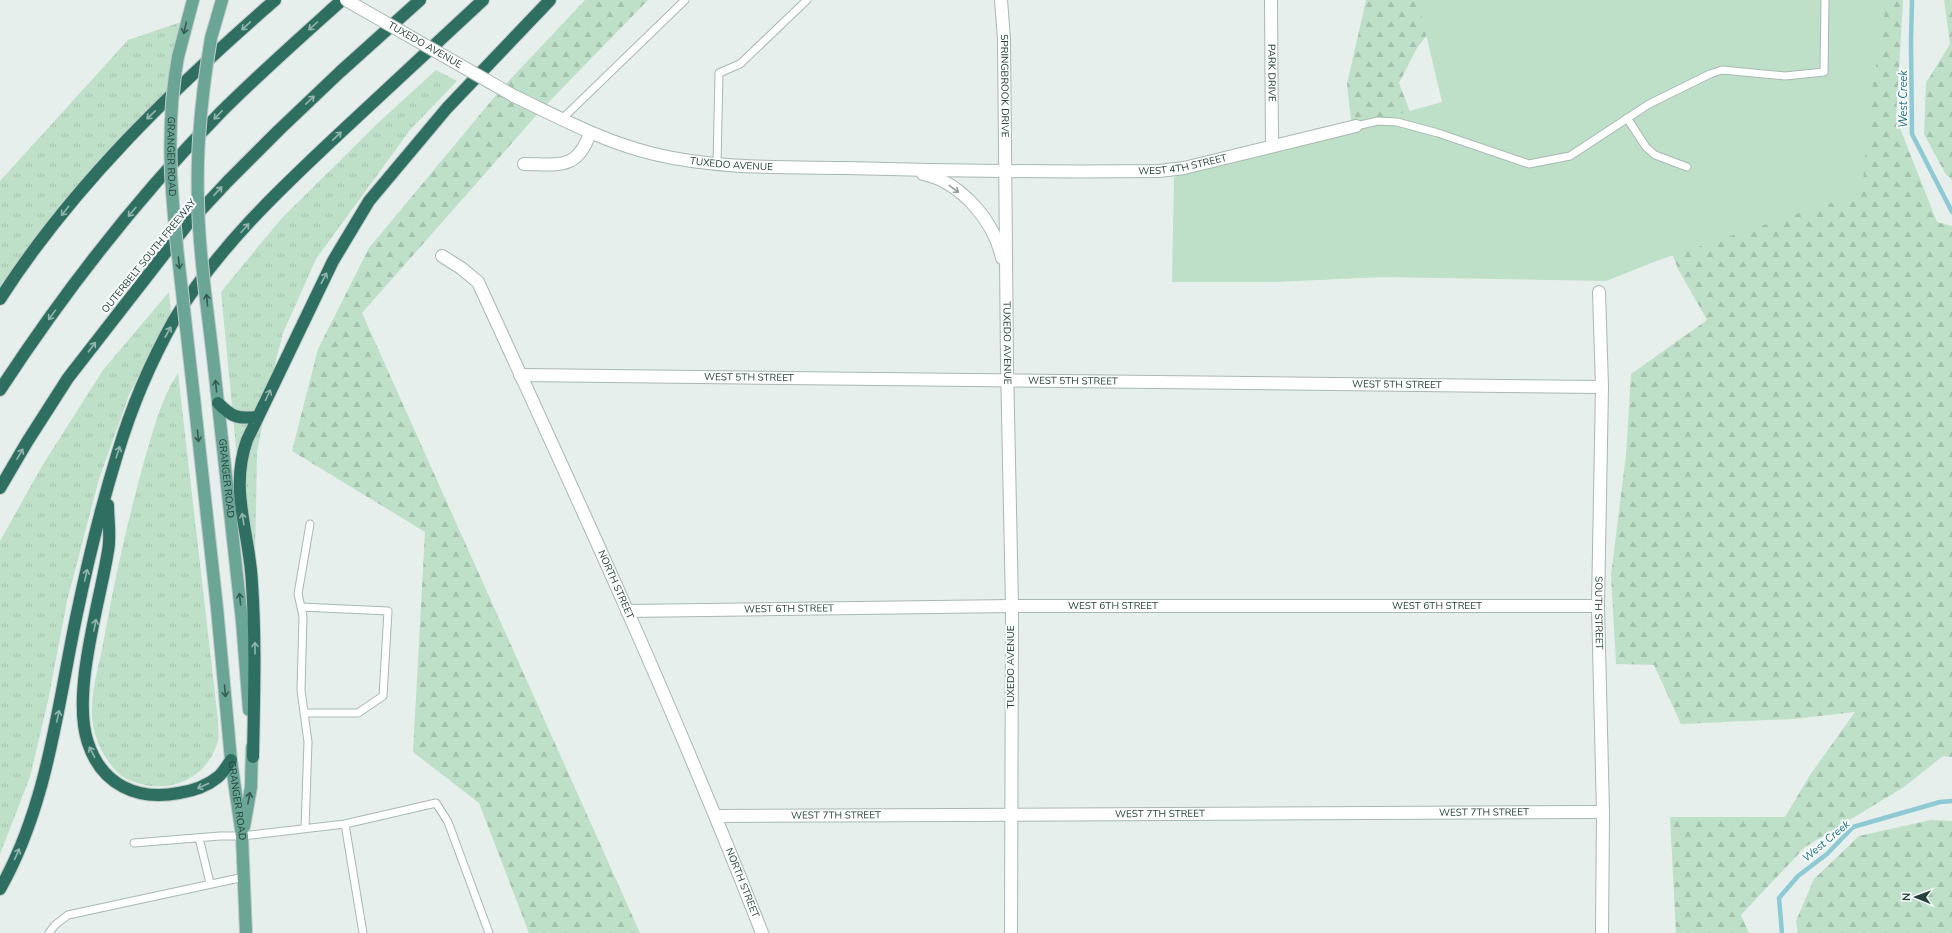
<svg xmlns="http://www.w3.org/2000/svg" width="1952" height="933" viewBox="0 0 1952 933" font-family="'Nunito Sans',sans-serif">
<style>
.grass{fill:url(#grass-tufts)}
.forest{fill:url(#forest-firs)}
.park{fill:#bfe0c8}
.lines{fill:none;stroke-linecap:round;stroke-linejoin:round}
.stream{stroke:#8ec9d4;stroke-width:4.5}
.lane-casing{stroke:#a8b8b2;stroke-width:9}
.street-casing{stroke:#a8b8b2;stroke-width:14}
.primary-casing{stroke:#c2cac8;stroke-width:14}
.highway-casing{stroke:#c2cac8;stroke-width:14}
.lane{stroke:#fff;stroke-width:7}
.street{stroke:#fff;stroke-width:12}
.primary{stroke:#6aa596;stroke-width:12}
.highway{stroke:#2f6f62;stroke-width:12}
.street-bridge-casing{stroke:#a8b8b2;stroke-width:14;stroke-linecap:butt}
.primary-bridge-casing{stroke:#c2cac8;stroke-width:14;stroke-linecap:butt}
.street-bridge{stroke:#fff;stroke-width:12}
.primary-bridge{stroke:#6aa596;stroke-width:12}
.oneway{stroke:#93b5ae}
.oneway2{stroke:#365b51}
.oneway3{stroke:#92a09c}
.labels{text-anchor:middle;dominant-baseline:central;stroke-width:4;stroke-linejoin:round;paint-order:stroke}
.street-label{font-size:10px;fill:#24423a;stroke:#f7fbf9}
.water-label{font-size:11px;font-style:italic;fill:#1c6f80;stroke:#f7fbf9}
</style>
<defs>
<pattern id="grass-tufts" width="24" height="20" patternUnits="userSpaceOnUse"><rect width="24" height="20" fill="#bfe0c8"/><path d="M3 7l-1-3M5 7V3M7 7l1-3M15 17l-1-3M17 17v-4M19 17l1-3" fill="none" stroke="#a4c1ad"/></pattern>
<pattern id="forest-firs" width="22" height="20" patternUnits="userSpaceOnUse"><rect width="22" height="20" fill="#bfe0c8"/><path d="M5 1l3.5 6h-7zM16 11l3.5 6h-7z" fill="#a4c1ad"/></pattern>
</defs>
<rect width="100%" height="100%" fill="#e6efeb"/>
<!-- grass -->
<path class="grass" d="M187,20L172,96L127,138L0,299V181L128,40Z
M436,70L457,81L410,130L316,259L283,333L271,380L257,452L255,562H247L221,292L281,219L378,123Z
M169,292L171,313L129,395L99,479L67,601L48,701L30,777L0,854V541L42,466L103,370Z
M178,373L218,720C218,726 219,735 218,741C206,783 162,797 125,778C114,772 104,756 99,745C95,736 91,719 92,709C92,688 99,665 103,644C114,581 128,519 145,458C154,429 161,398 178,373Z"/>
<!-- forest -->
<path class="forest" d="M585,0H648L542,109L362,313L640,933H529L479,803L413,752L425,532L292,451L318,349L369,248L502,88Z
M1366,0H1454L1417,48L1399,83L1418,133L1857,0H1903L1896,118L1937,222L1952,226V757L1943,756L1904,787L1805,847L1741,915L1749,933H1676L1670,817H1785L1810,775L1855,712L1793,719L1681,724L1654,665L1616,664L1611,575L1626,455L1631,374L1707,320L1678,269L1658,216L1354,146L1347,84Z
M1944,0H1952V180L1945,173L1924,134L1926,83L1950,44Z
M1931,820L1952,821V933H1798L1796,921L1814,879L1859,836Z"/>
<!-- park -->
<path class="park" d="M1418,0H1887L1871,95L1862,192L1659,260L1606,281L1382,277L1277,282H1172L1174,177L1442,102Z"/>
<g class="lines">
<!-- stream -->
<path class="stream" d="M1912,0L1911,41L1912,134L1952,212
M1782,933L1779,898L1798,876L1827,854L1853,827L1940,802L1952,801"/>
<defs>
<path id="lane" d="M1627,118L1646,147L1655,155L1687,167
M562,119L685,0
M1356,126L1378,121L1397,122L1438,133L1529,164L1570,156L1649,104L1710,74L1722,70L1785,76L1824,72L1825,0
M717,164L719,73L740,64L807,0
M301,607L388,611L383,696L358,713H304
M345,824L436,803L448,822L489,933
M305,828L308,742L301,690L303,616L298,594L310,524
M199,838L210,883
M134,843L220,836H242L345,824L363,933
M49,933L55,925L68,915L244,877"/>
<g id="street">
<path id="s1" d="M1001,0L1004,39L1007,364L1012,606L1011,933"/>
<path id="s2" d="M1271,0L1272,146"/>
<path id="s3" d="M514,96C560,118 604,142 654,154C716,169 782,167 845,168C950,171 1055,172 1159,171L1184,168L1356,126"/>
<path d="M524,164C558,164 577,171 590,133"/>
<path d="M923,174C961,182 994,221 1002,258"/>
<path id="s4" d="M442,256L461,268L478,282C577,497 676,712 762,933"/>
<path id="s5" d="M1599,292L1602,387L1598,606L1603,812L1602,933"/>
<path id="s6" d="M520,375L1602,387"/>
<path id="s7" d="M627,611L1012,606H1598"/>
<path id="s8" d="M716,816L1603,812"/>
</g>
<g id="primary">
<path d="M211,38L222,0"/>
<path d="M178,57L193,0"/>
<path id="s9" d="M214,367L242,621L249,710"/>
<path id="s10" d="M194,398L217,608L231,760L242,836L246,933"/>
<path d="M244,827L251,787L252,747"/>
</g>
<path id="highway" d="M0,299C73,185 174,88 275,0
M0,390C64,292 138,197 220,113C259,74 301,37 342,0
M218,403C232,417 237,419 257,417
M0,488L27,442L68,378L187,225L228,181L279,130L340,72L420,0
M108,505C108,520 111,536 108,551C100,602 71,694 88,743C102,785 137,801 179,793C192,791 207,786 218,777C223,773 227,766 231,760
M253,757C254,699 256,642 252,584C250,533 229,491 247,440L333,261L369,201L447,108L550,0
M0,889C47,806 57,710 76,618C87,565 101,507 117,455C131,408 150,363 174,320C217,248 280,189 341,132C388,88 436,44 483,0"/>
</defs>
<!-- lane casing -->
<use href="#lane" class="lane-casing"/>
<!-- street casing -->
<use href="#street" class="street-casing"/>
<!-- primary casing -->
<use href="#primary" class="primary-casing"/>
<!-- highway casing -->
<use href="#highway" class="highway-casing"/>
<!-- lane -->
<use href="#lane" class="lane"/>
<!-- street -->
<use href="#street" class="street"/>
<!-- primary -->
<use href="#primary" class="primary"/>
<!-- highway -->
<use href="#highway" class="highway"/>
<defs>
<g id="street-bridge">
<path id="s11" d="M346,0L514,96"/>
</g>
<g id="primary-bridge">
<path d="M211,38C202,92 196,146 198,201C199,256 208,312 214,367"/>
<path id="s12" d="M178,57C165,127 171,195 179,265C184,309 189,353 194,398"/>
</g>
</defs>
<!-- street-bridge casing -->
<use href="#street-bridge" class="street-bridge-casing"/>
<!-- primary-bridge casing -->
<use href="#primary-bridge" class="primary-bridge-casing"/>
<!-- street-bridge -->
<use href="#street-bridge" class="street-bridge"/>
<!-- primary-bridge -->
<use href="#primary-bridge" class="primary-bridge"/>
</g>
<!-- one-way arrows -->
<defs><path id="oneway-shaft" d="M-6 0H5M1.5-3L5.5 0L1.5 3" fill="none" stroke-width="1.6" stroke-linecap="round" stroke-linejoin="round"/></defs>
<g class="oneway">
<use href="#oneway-shaft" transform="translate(246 26) rotate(137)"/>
<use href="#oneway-shaft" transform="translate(313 26) rotate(138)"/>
<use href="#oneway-shaft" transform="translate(310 100) rotate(-44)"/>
<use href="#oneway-shaft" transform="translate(151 115) rotate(137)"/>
<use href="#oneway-shaft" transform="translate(218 115) rotate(134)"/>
<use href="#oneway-shaft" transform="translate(337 136) rotate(-43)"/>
<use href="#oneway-shaft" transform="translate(218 191) rotate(-47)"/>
<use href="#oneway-shaft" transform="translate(65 211) rotate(128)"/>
<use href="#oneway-shaft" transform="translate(132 212) rotate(130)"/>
<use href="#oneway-shaft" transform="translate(245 228) rotate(-48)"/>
<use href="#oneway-shaft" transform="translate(324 278) rotate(-63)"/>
<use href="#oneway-shaft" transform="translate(52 315) rotate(126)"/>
<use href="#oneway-shaft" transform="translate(168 332) rotate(-61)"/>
<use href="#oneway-shaft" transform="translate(92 347) rotate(-53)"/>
<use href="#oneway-shaft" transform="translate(268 395) rotate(-65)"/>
<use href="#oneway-shaft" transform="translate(118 452) rotate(-72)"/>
<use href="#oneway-shaft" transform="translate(20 454) rotate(-60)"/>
<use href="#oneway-shaft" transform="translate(243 519) rotate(-99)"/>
<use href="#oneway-shaft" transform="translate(86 575) rotate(-77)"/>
<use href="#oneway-shaft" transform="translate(95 625) rotate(-79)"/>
<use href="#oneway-shaft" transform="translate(255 648) rotate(-90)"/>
<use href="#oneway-shaft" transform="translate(58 716) rotate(-78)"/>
<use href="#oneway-shaft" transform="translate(92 752) rotate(-117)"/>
<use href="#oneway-shaft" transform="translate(203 786) rotate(156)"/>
<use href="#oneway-shaft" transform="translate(17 854) rotate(-66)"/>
</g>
<g class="oneway2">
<use href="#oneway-shaft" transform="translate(185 28) rotate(103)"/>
<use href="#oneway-shaft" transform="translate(179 263) rotate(84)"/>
<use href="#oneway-shaft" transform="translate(207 300) rotate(-96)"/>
<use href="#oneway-shaft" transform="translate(216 386) rotate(-96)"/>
<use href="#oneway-shaft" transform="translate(198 436) rotate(84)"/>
<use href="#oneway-shaft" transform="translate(240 599) rotate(-96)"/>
<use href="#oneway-shaft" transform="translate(225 691) rotate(85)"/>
<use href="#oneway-shaft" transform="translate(249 798) rotate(-79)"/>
</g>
<use class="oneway3" href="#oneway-shaft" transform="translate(954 189) rotate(37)"/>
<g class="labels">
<!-- street labels -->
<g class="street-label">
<text stroke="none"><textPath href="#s11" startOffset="91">TUXEDO AVENUE</textPath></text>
<text stroke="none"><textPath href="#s2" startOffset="73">PARK DRIVE</textPath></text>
<text stroke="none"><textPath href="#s1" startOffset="86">SPRINGBROOK DRIVE</textPath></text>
<text stroke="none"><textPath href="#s12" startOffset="100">GRANGER ROAD</textPath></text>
<text stroke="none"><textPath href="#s3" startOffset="230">TUXEDO AVENUE</textPath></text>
<text stroke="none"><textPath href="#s3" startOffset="682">WEST 4TH STREET</textPath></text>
<text transform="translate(149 256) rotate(-51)">OUTERBELT SOUTH FREEWAY</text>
<text stroke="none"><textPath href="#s1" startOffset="343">TUXEDO AVENUE</textPath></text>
<text stroke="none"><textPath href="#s6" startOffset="229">WEST 5TH STREET</textPath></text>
<text stroke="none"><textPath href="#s6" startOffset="553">WEST 5TH STREET</textPath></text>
<text stroke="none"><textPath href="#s6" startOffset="877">WEST 5TH STREET</textPath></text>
<text stroke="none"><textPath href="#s9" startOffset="112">GRANGER ROAD</textPath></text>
<text stroke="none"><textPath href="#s4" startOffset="377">NORTH STREET</textPath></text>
<text stroke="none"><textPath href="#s7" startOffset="486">WEST 6TH STREET</textPath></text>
<text stroke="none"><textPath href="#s7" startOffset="810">WEST 6TH STREET</textPath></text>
<text stroke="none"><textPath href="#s7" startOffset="162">WEST 6TH STREET</textPath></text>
<text stroke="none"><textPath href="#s5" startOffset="321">SOUTH STREET</textPath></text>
<text transform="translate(1011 667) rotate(-90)">TUXEDO AVENUE</text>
<text stroke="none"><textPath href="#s10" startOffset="405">GRANGER ROAD</textPath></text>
<text stroke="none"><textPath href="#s8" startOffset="768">WEST 7TH STREET</textPath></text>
<text stroke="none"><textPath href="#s8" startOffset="444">WEST 7TH STREET</textPath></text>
<text stroke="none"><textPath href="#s8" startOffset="120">WEST 7TH STREET</textPath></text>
<text stroke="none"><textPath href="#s4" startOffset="701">NORTH STREET</textPath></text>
</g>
<!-- water labels -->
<g class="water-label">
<text transform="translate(1903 99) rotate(-90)">West Creek</text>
<text transform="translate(1826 841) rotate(-40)">West Creek</text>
</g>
</g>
<!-- north arrow -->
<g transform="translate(1916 897) rotate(271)" stroke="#f7fbf9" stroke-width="3" paint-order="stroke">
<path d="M0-3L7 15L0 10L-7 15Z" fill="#24423a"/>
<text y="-6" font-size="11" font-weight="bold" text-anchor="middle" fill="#24423a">N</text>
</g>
</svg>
